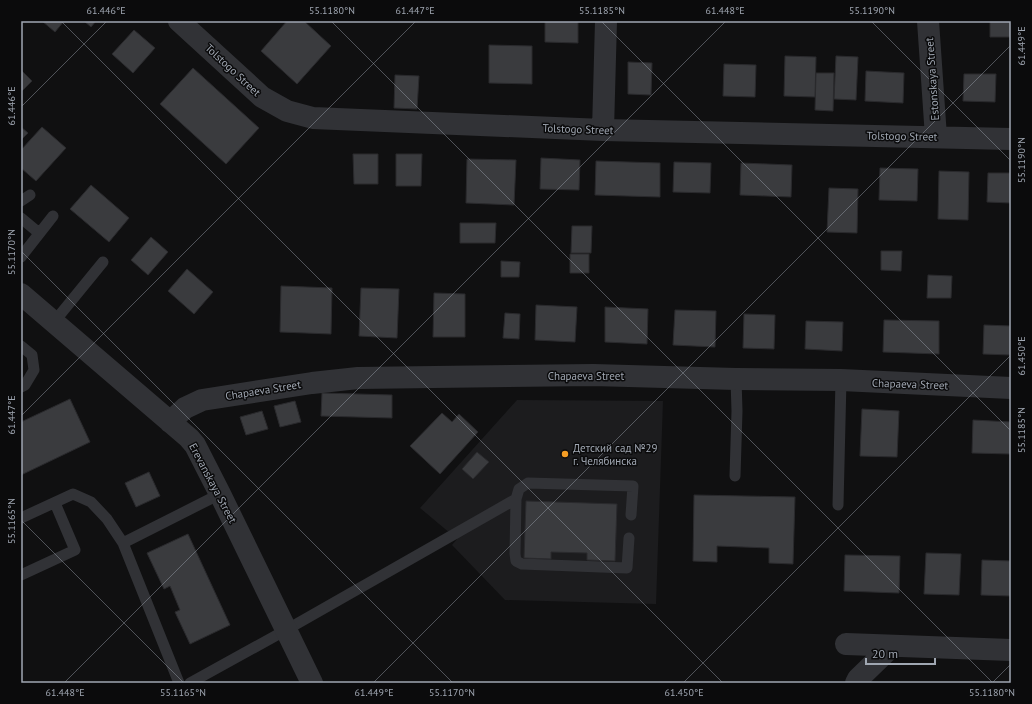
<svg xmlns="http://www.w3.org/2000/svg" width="1032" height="704" viewBox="0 0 1032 704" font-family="'PT Sans',sans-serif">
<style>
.built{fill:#1c1c1e}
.building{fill:#3a3b3e;stroke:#2a2a2d}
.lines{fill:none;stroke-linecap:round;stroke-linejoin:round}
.service{stroke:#313236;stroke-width:11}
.minor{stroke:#313236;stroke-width:22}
.ticks{fill:none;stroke:#a0a7b2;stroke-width:1;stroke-opacity:0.45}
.poi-dot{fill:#f59d24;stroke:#0b0b0c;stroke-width:1.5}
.labels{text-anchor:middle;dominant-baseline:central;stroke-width:3;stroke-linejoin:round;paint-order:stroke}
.street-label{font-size:11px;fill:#a0a7b2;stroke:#0b0b0c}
.poi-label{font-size:11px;fill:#a0a7b2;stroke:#0b0b0c;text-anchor:start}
.neatline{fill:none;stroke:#a0a7b2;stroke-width:1.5}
.ticks-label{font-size:10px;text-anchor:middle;fill:#a0a7b2}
</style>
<rect width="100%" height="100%" fill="#101011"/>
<!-- built -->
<path class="built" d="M517,400L663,401L656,604L505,600L452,545L457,539L420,508Z"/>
<!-- building -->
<path class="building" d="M42,21H64L55,32Z
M84,21H96L91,27Z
M287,21H304L331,46L297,84L261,51Z
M545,21H578V43L545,42Z
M990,21H1011V37H990Z
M134,30L155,48L133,73L112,54Z
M489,45L532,46V84L489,83Z
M785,56L816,57L815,97L784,96Z
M836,56L858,57L856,100L834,99Z
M628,62L652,63L651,95L628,94Z
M724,64L756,65L755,97L723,96Z
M193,68L259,128L226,164L160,104Z
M21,70L32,81L22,91L21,90Z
M866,71L904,73L903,103L865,101Z
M816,73H834L833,111L815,110Z
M964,74H996L995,102L963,101Z
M395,75L419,76L417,109L394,108Z
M21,127L28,133L21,140Z
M42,127L66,148L36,181L21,168V150Z
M353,154H378V184H354Z
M396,154H422L421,186H396Z
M541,158L580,160L579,190L540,189Z
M467,159L516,160L514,205L466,203Z
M596,161L660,163V197L595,195Z
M674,162L711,163L710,193L673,192Z
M741,163L792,165L791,197L740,195Z
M880,168L918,169L917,201L879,200Z
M939,171L969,172L968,220L938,219Z
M988,173H1011V203L987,202Z
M91,185L129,218L109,242L70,209Z
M829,188L858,189L857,233L827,232Z
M460,223H496L495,243H460Z
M572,226H592L591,253H571Z
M151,237L168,252L148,275L131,260Z
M881,251H902L901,271L881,270Z
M570,254H589V273H570Z
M501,261L520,262L519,277H501Z
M187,269L213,292L194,314L168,291Z
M928,275L952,276L951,298H927Z
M281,286L332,288L331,334L280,332Z
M361,288L399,289L397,338L359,336Z
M434,293L465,294V337H433Z
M536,305L577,307L575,342L535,340Z
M605,307L648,309L647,344L605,342Z
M675,310L716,311L715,347L673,345Z
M505,313L520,314L519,339L503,338Z
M744,314L775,315L774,349L743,348Z
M884,320L939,321V354L883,352Z
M806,321L843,322L842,351L805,349Z
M984,325L1011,326V355L983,354Z
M322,393L392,395V418L321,416Z
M70,399L90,442L21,475V422Z
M295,401L301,422L280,427L274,406Z
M862,409L899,411L897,457L860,456Z
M262,411L268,429L246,435L240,417Z
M442,413L452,422L459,414L478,432L440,474L410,446Z
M973,420L1011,422V454L972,453Z
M477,452L489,462L473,479L462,469Z
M149,472L160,496L136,507L125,483Z
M694,495L795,497L793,564L769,563V548L717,546V562L693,561Z
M526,501L617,504L615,561L587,560V553L551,552V559L524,558Z
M188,534L230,625L190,644L175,612L180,610L170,586L164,589L147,553Z
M926,553L961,554L959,595L924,594Z
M845,555L900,556L899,593L844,591Z
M982,560L1011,561V596L981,595Z"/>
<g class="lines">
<!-- service -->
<path class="service" d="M21,201L30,195
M21,218L39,233
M21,257L53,216
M54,322L103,262
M21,346L32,355L34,370L25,385L21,387
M735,476L737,411L736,379
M516,499L515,554L516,561L522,564L627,568L629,538
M838,505L841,380
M21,518L73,494L91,502L107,519L123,543L179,683
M123,543L220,494
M21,575L75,550L55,503
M190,683L286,630L516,499L519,489L528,483L633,486L631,515"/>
<!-- minor -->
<path class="minor" d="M179,21L262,97L287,111L313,118L603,130L1011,139
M928,21L936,137
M603,130L606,21
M21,294L189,438L195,445L220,494L312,683
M170,422L185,408L202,400L312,383L358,378L593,375L736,379L841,380L1011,388
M846,644L1011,650
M856,683L858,679L892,646"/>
</g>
<!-- ticks -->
<path class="ticks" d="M61,21L723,683M331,21L993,683M601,21L1011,431M871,21L1011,161M21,107L107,21M21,251L453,683M21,416L416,21M21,520L184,683M64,683L726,21M373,683L1011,45M683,683L1011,355M992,683L1011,664"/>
<!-- markers -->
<circle class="poi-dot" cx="565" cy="454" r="4"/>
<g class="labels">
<!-- street labels -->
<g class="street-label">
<text transform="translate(233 70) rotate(43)">Tolstogo Street</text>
<text transform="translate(932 79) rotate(-94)">Estonskaya Street</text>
<text transform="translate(578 129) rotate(2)">Tolstogo Street</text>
<text transform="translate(902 136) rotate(1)">Tolstogo Street</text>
<text x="586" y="376">Chapaeva Street</text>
<text transform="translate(910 384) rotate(2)">Chapaeva Street</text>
<text transform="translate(263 390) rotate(-9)">Chapaeva Street</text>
<text transform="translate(213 483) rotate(62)">Erevanskaya Street</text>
</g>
<!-- poi labels -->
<g class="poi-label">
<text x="573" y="448">Детский сад №29<tspan x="573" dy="13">г. Челябинска</tspan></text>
</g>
</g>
<!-- border -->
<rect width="1032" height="704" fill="none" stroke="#0b0b0c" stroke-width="44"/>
<!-- scale -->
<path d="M866 658v6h69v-6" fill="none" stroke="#a0a7b2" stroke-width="2"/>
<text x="872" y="658" font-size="12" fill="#a0a7b2" stroke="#0b0b0c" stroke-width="3" paint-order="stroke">20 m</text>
<rect x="22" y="22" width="988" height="660" class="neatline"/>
<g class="ticks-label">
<text x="106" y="14">61.446°E</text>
<text x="332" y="14">55.1180°N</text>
<text x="415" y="14">61.447°E</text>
<text x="602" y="14">55.1185°N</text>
<text x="725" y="14">61.448°E</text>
<text x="872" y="14">55.1190°N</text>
<text transform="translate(1021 46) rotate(-90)" y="4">61.449°E</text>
<text transform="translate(11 106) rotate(-90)" y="4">61.446°E</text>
<text transform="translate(1021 160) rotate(-90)" y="4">55.1190°N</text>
<text transform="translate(11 252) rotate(-90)" y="4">55.1170°N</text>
<text transform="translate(1021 356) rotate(-90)" y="4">61.450°E</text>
<text transform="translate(11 415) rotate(-90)" y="4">61.447°E</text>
<text transform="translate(1021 430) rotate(-90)" y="4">55.1185°N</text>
<text transform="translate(11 521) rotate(-90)" y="4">55.1165°N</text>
<text x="65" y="696">61.448°E</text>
<text x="183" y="696">55.1165°N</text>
<text x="374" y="696">61.449°E</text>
<text x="452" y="696">55.1170°N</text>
<text x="684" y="696">61.450°E</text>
<text x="992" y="696">55.1180°N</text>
</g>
</svg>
